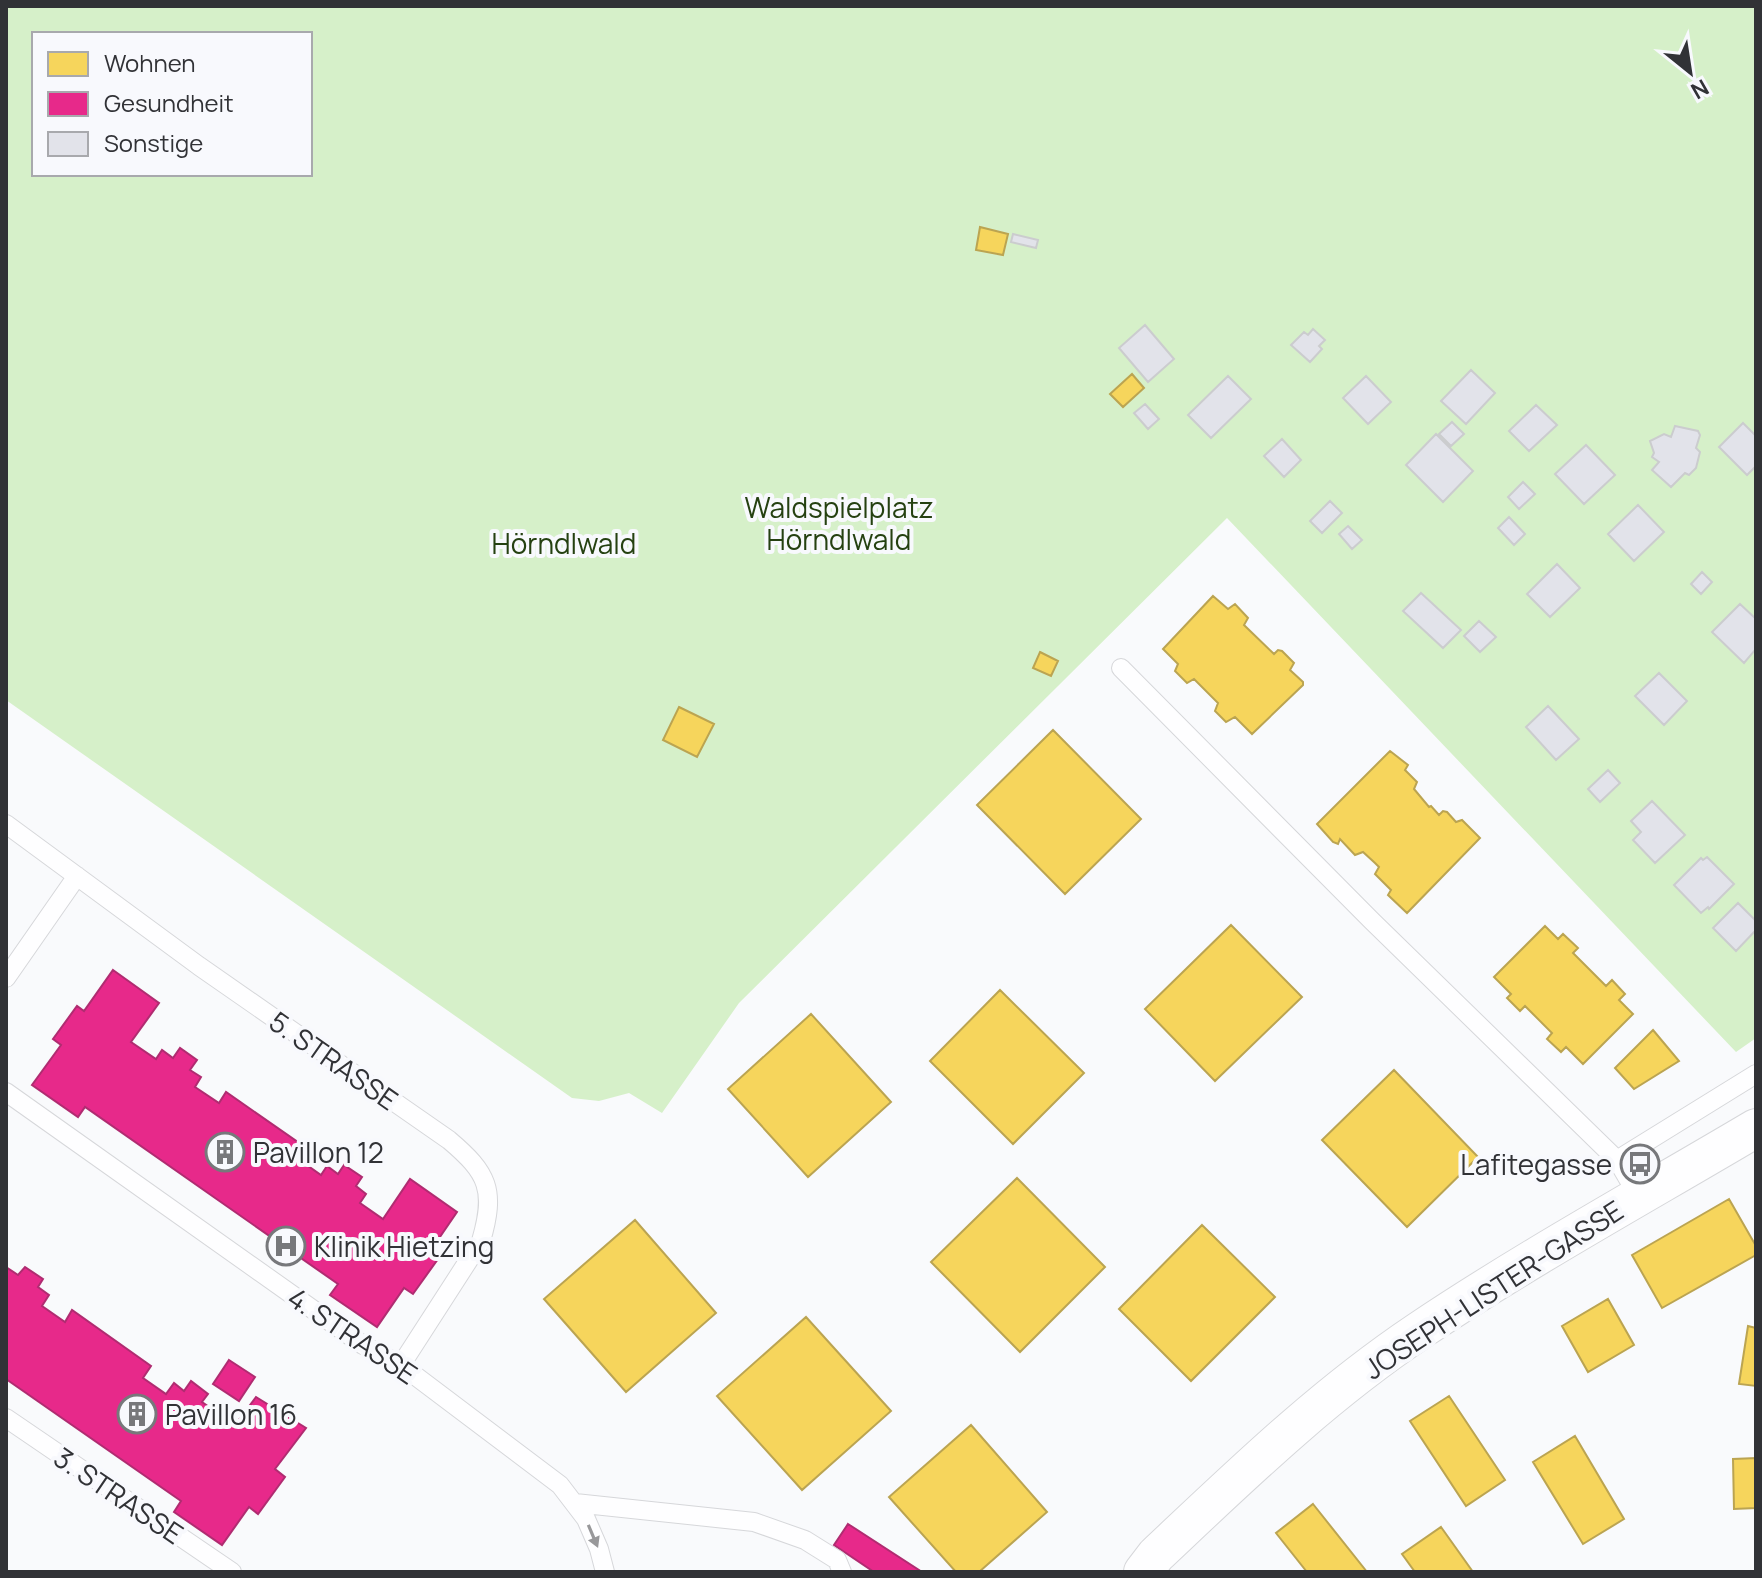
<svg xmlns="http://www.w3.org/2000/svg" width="1762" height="1578" viewBox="0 0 1762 1578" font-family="Manrope,sans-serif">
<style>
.green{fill:#d6f0c9;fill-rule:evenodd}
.homes{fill:#f6d55c;stroke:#bba451;stroke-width:2}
.health{fill:#e7298a;stroke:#b02c71;stroke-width:2}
.building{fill:#e2e3ea;stroke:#cbccce;stroke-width:2}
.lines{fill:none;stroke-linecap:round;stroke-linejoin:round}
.lane-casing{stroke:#d6d7da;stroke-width:20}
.street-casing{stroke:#d6d7da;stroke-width:40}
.lane{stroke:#fefeff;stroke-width:18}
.street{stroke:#fefeff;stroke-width:38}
.oneway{fill:#98989a}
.labels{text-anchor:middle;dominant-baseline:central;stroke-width:8;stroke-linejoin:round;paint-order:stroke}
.park-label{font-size:28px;fill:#254111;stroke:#f8f9fd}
.street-label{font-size:28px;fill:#313236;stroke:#f8f9fd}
.poi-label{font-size:28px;fill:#313236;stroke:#f8f9fd;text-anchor:start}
</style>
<rect width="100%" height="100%" fill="#f9fafc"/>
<!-- green -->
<path class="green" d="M6,6H1756V1038L1736,1052L1227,518L739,1003L662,1113L629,1093L599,1101L572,1098L6,700ZM34,34H310V174H34Z"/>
<!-- homes -->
<path class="homes" d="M980,227L1008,234L1003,255L976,250Z
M1132,374L1144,388L1123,407L1110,394Z
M1213,596L1228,609L1235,604L1248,618L1244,625L1274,654L1278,650L1282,651L1294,663L1290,670L1303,682V685L1252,734L1235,717L1226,722L1215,711L1218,703L1194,679L1187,683L1175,671L1178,664L1163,649Z
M1040,652L1058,661L1051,676L1033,668Z
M679,707L714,724L697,757L663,740Z
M1053,730L1141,819L1065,894L977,805Z
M1390,751L1408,765L1405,770L1417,782L1414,789L1429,807L1431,806L1439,815L1443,811L1447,812L1456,822L1462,820L1480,838L1407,913L1388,895L1391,890L1375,874L1379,867L1375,863L1363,852L1355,855L1340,839L1338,844L1333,842L1317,824Z
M1231,925L1302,997L1215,1081L1145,1009Z
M1545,926L1558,939L1563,934L1578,948L1573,953L1606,986L1612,980L1625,994L1619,1000L1633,1014L1583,1064L1566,1047L1561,1052L1547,1039L1552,1033L1525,1006L1520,1011L1507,998L1511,994L1494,977Z
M1000,990L1084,1073L1013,1144L930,1061Z
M811,1014L891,1102L808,1177L728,1089Z
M1653,1030L1679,1061L1634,1089L1615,1068Z
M1394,1070L1478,1157L1407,1227L1322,1140Z
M1017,1178L1105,1267L1020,1352L931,1262Z
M1729,1199L1756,1246V1255L1662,1308L1632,1255Z
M635,1220L716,1313L626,1392L544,1299Z
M1202,1225L1275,1297L1191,1381L1119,1309Z
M1608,1299L1634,1345L1588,1372L1562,1326Z
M806,1317L891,1411L802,1490L717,1396Z
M1748,1326L1756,1328V1386L1739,1384Z
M1449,1396L1505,1480L1466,1506L1410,1421Z
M971,1425L1047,1512L979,1572H956L889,1497Z
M1575,1436L1624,1519L1583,1544L1533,1462Z
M1756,1458V1508L1734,1509L1733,1459Z
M1313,1504L1367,1572H1307L1276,1533Z
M1441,1527L1473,1572H1415L1402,1554Z"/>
<!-- health -->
<path class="health" d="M113,970L159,1003L131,1042L156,1059L162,1050L173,1058L180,1048L197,1060L190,1070L201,1077L195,1087L219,1103L226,1092L305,1147L297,1158L321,1175L327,1166L338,1174L344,1165L362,1177L356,1186L366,1194L360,1203L383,1219L410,1179L457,1212L429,1253L438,1259L413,1294L404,1288L377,1327L330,1295L338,1284L85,1107L78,1117L32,1085L61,1045L53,1039L77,1006L84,1011Z
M6,1267L18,1275L25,1267L43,1279L38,1287L49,1295L42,1306L65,1322L72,1310L151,1366L143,1378L166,1394L174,1383L184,1391L191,1381L208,1394L202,1402L235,1425L256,1397L306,1428L275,1469L285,1477L258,1514L249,1507L222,1545L174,1512L181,1501L6,1379Z
M229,1360L255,1377L239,1401L213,1384Z
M848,1524L922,1572H874L834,1545Z"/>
<!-- building -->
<path class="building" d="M1013,234L1038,240L1036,248L1011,242Z
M1145,325L1174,359L1148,382L1119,348Z
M1313,329L1325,340L1319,346L1322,349L1310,362L1291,345L1304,332L1308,335Z
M1471,370L1495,393L1466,424L1441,401Z
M1228,376L1251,399L1211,438L1188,415Z
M1366,376L1391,402L1368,424L1343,398Z
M1145,404L1159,419L1148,429L1134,413Z
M1536,405L1557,425L1529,451L1509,431Z
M1452,422L1464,434L1451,446L1439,434Z
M1743,423L1756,436V466L1747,475L1719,447Z
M1675,426L1698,431L1700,435L1696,448L1700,452L1696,468L1689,475L1685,473L1671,487L1652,470L1659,462L1652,457L1654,453L1650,441L1664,434L1671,437Z
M1436,434L1473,471L1443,502L1406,465Z
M1282,439L1301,460L1284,477L1264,456Z
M1586,445L1615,475L1584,504L1555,474Z
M1523,482L1535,494L1519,509L1508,497Z
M1330,501L1342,513L1322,533L1310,521Z
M1638,505L1664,532L1634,561L1608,534Z
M1509,517L1525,534L1514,545L1498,528Z
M1348,526L1362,540L1352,549L1339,534Z
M1557,564L1580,588L1550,617L1527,594Z
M1702,572L1712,582L1701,594L1691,584Z
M1421,593L1461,630L1443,648L1403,611Z
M1740,604L1756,619V649L1744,663L1712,632Z
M1479,621L1496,637L1480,652L1464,636Z
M1659,673L1687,701L1664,725L1635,696Z
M1548,706L1579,739L1556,760L1526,727Z
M1608,770L1620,783L1600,802L1588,789Z
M1652,801L1685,835L1655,863L1633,840L1641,832L1631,821Z
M1707,857L1734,884L1709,909L1708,907L1701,913L1674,885L1701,858L1703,860Z
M1738,903L1756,921V930L1736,951L1713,928Z"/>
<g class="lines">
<defs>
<path id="lane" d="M1121,668L1372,921L1617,1160
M6,824L199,966L449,1140C488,1173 496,1190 481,1241L401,1365
M6,978L77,876
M6,1092L363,1345L401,1365L560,1485L586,1519L599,1549L605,1572
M1638,1196L1617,1160L1756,1074
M6,1418L232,1572
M575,1503L754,1522L805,1540L837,1560L842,1572"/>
<path id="street" d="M1143,1572L1156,1555C1240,1476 1322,1396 1419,1331C1528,1258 1643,1195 1756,1128"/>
</defs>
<!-- lane casing -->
<use href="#lane" class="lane-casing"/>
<!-- street casing -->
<use href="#street" class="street-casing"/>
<!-- lane -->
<use href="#lane" class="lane"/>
<!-- street -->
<use href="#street" class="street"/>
</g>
<!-- one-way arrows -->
<defs><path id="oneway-solid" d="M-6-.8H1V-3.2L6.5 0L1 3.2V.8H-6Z" transform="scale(2)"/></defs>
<use class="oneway" href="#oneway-solid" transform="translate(593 1536) rotate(67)"/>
<!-- icons -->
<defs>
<symbol id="building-ring" viewBox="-11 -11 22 22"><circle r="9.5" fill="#f8f9fd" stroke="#77787b" stroke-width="1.5"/><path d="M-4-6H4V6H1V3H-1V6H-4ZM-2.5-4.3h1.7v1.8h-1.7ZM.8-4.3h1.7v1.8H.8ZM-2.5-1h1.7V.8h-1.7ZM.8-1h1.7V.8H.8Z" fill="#77787b"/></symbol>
<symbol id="bus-ring" viewBox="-11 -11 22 22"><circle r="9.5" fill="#f8f9fd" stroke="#77787b" stroke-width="1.5"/><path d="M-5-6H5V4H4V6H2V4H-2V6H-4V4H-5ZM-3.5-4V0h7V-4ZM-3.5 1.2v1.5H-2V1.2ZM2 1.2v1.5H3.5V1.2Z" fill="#77787b"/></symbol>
<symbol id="hospital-ring" viewBox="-11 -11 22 22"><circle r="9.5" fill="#f8f9fd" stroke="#77787b" stroke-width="1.5"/><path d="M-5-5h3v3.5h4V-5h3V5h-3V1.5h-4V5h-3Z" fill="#77787b"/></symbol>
</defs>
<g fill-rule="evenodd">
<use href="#building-ring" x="203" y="1130" width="44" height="44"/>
<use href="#bus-ring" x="1618" y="1142" width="44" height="44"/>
<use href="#hospital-ring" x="264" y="1224" width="44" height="44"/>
<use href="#building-ring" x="115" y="1392" width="44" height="44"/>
</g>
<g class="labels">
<!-- park labels -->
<g class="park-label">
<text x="839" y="507">Waldspielplatz<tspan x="839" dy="32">Hörndlwald</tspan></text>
<text x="564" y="543">Hörndlwald</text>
</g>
<!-- street labels -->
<g class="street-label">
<text transform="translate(334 1060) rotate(35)">5. STRASSE</text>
<text transform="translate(1493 1289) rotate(-33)">JOSEPH-LISTER-GASSE</text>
<text transform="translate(353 1335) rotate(34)">4. STRASSE</text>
<text transform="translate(119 1495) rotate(34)">3. STRASSE</text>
</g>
<!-- poi labels -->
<g class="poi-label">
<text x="253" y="1152">Pavillon 12</text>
<text x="1612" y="1164" text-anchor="end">Lafitegasse</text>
<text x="314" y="1246">Klinik Hietzing</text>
<text x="165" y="1414">Pavillon 16</text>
</g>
</g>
<!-- border -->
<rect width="1762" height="1578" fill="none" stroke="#313236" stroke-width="16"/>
<!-- legend -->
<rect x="32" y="32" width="280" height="144" fill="#f8f9fd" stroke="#a8a9ad" stroke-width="2"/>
<rect x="48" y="52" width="40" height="24" fill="#f6d55c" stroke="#a8a9ad" stroke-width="2"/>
<text x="104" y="72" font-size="24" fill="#313236">Wohnen</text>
<rect x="48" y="92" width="40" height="24" fill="#e7298a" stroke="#a8a9ad" stroke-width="2"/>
<text x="104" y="112" font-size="24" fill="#313236">Gesundheit</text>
<rect x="48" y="132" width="40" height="24" fill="#e2e3ea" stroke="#a8a9ad" stroke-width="2"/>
<text x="104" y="152" font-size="24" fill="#313236">Sonstige</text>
<!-- north arrow -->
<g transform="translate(1690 72) rotate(150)" stroke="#f8f9fd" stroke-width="6" paint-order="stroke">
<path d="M0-6L14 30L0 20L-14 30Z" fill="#313236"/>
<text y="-12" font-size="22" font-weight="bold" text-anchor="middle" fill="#313236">N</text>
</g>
</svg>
